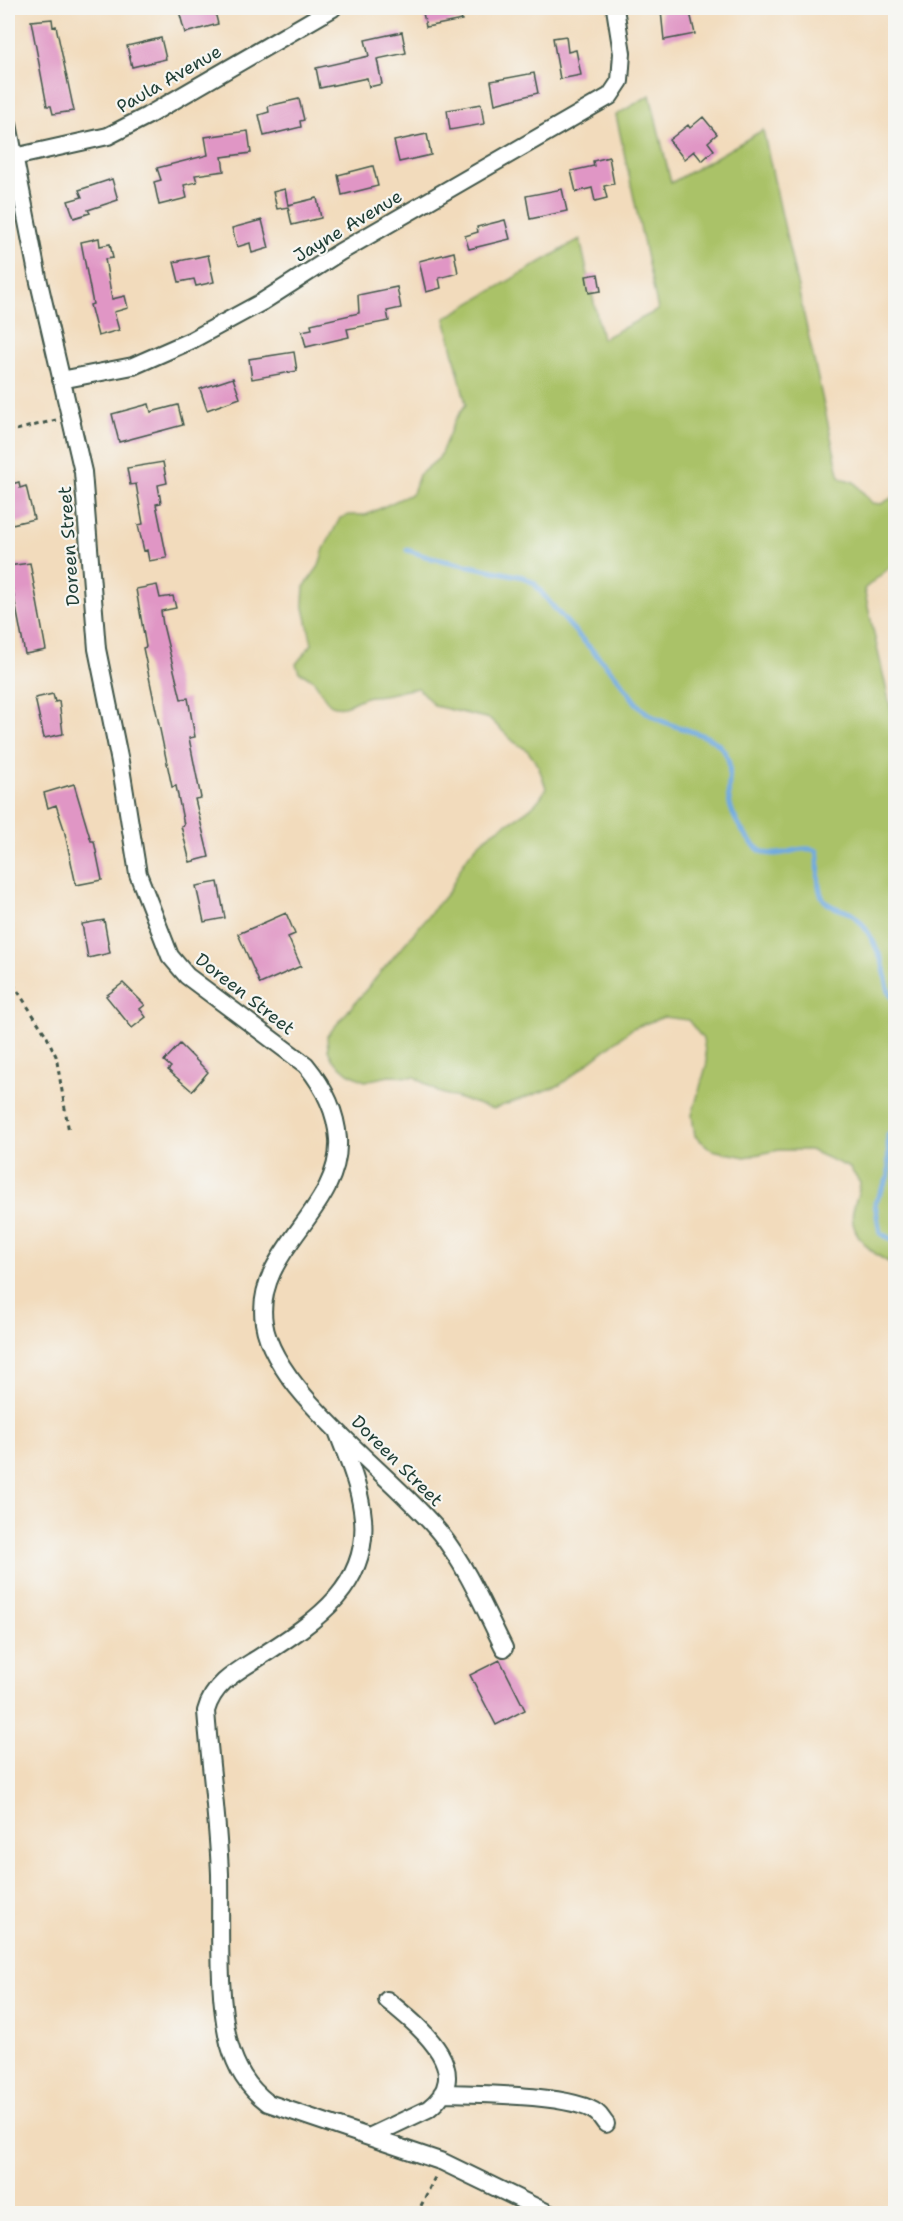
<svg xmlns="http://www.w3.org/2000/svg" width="903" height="2221" viewBox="0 0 903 2221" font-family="'Shantell Sans',sans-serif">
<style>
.green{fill:#aac268;stroke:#64804e;stroke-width:1.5}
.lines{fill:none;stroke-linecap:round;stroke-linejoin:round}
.stream{stroke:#6faae0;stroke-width:5}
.building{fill:#e096c5}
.minor-casing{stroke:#3f5548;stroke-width:20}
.path{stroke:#3f5548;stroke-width:3;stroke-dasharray:4.5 4.5;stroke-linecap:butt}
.minor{stroke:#fff;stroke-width:16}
.labels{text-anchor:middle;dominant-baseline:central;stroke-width:4.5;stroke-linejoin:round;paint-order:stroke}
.street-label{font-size:18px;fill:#1f3d34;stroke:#f6f6f2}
</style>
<rect width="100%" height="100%" fill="#f6f6f2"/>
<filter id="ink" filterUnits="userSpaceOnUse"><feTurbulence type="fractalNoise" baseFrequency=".0167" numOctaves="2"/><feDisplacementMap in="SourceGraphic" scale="12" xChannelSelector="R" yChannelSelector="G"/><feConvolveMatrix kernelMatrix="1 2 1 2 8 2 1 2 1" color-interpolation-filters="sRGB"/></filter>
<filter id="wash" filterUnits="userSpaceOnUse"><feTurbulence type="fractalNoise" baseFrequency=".008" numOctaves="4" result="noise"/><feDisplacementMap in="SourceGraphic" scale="24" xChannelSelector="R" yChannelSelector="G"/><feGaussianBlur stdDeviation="1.35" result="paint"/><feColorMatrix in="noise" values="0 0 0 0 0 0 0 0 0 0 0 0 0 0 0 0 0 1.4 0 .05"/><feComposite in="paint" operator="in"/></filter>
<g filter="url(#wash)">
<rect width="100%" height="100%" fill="#f2dbbc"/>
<!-- green -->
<path class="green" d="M650,95L671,183L763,130L840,478L854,482L872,503L881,504L895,496V563L864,589L896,732L895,1265C876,1257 848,1236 853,1211C855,1201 859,1193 860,1183L850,1168L810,1150H779L745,1157L712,1150L695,1136L692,1115L707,1063L703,1039L688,1020L664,1017L633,1028L560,1085L493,1109L438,1092L415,1077L389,1076L365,1081L348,1073L333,1060L328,1050L327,1036L450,890C458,872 467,853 483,840C504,821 534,815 546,788L538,765L527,750L514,742L490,719L435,706L418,688C401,690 388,696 372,696C359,696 347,711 332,705C322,700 320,685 312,679C308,676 303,674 299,672L296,664L312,644L303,603L304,587L319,566L324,549L340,518L349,515H366L413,493L419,475L439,458L455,420L466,404L445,318L580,239L602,339L658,310L616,115Z"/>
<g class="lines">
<!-- stream -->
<path class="stream" d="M407,550L431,558L523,577L534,583C559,616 588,645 616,676C625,685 631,699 641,708C664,729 702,729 719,745C737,763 726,780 729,800C732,817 744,836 756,847C774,865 798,842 817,851C821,866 814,888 825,901C832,909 841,908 850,913C864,921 875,944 881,959C887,972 885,993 896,1002
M896,1130L888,1135L889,1176L875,1203L880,1233L896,1242"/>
</g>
<g id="blocks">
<!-- building -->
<path class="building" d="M192,8H214L218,24L185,33L179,11Z
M422,8H459L462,20L426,27Z
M678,8H689L695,34L664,40L661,11Z
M52,19L53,27L56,26L74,111L53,114L51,106H47L31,21Z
M402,32L406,53L377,59L382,84L369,87L367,78L320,88L316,68L369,56L365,40Z
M566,36L568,52L576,50L581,75L560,79L553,38Z
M161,38L166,59L132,67L127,46Z
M534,73L538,93L495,104L491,81Z
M299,99L304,120L300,121L301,127L264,136L259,115L269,112L268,106Z
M481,104L484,124L450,130L447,110Z
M703,117L717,134L708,142L714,150L702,161L694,151L684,159L669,140L688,125L690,128Z
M248,131L251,153L222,157L224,171L195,175L197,182L184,185L187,198L159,205L154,182L161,180L157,168L208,155L205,137Z
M427,134L431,155L399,162L394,141Z
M609,157L614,184L604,186L607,198L595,201L592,188L576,192L571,171L594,166L593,161Z
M373,166L378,186L342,195L338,175Z
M112,179L118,200L88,210L90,213L74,218L68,201L82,197L79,190Z
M285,189L288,205L317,198L321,218L292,225L288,207L277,209L273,192Z
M562,189L567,211L530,219L526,196Z
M262,220L269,248L252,253L250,243L237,247L232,228Z
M505,220L510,239L469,249L465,236L478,232L477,227Z
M99,238L100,246L110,244L113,258L105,259L112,299L125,296L128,308L114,312L119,330L98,336L90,305L93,304L81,242Z
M454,252L458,273L439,278L441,288L426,292L419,261Z
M208,255L214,282L196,286L194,279L179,282L174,262Z
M598,274L601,291L589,293L586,276Z
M397,287L401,308L387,311L389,321L347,329L349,337L306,347L302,331L312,329L311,324L359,313L358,295Z
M294,352L297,371L252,379L249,359Z
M233,378L240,398L207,410L200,389Z
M149,404L151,412L178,405L183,425L119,442L112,414Z
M163,462L167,483L158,485L161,503L156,504L167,558L149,561L147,550L144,551L138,525L143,524L136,484L130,485L127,468Z
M19,482L20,488L26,486L34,519L12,524L8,505V485Z
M30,563L46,650L25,654L8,566Z
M157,585L160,598L173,596L176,608L161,611L163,625L181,699L188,698L195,737L189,738L201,798L195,799L209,857L190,862L181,826L184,825L176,786L172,787L143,648L146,647L136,589Z
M53,694L55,702L59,701L63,734L44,738L35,698Z
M74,784L91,841H94L102,880L76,885L64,829L56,805L48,808L44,793Z
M218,882L225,918L204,922L196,886Z
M286,913L295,934L288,937L301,966L260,984L238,934Z
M104,920L110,953L88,958L82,924Z
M123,983L145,1005L140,1009L146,1017L132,1028L106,996Z
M180,1044L208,1072L192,1091L168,1070L171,1067L164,1061Z
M500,1660L525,1710L496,1725L470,1675Z"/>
</g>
</g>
<g filter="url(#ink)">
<use href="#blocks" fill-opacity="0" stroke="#3f5548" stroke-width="1.5"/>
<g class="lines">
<defs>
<path id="minor" d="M8,124L38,278L83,472L97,649L120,762L138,874L170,956L187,976L306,1065C324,1087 336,1110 338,1139C342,1211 253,1250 264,1323C274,1392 394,1476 440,1533C467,1567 484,1608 504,1648
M14,157L108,136L147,116L333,8
M61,380L133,366L190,341L262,302L340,252L610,96L620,81L622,53L615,8
M337,1431C347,1457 358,1482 362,1510C374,1587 311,1624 255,1660C234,1673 213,1685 206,1711C210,1765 218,1819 220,1874C221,1926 217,1994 229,2043C236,2068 247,2087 268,2103L443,2162L550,2214
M442,2093C475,2094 574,2094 597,2113C601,2116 603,2121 606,2124
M369,2137L428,2109C478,2071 417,2025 387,2000"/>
</defs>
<!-- minor casing -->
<use href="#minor" class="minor-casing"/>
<!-- path -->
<path class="path" d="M8,432L56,420
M8,976L46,1035L56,1056L69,1132
M417,2214L435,2177"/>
<!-- minor -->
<use href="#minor" class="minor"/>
</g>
</g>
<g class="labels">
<!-- street labels -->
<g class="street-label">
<text transform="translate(169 79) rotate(-30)">Paula Avenue</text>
<text transform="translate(348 226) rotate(-31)">Jayne Avenue</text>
<text transform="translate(69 546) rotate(-94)">Doreen Street</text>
<text transform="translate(245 994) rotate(38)">Doreen Street</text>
<text transform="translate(397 1461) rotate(45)">Doreen Street</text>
</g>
</g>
<!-- margin -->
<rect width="903" height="2221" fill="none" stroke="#f6f6f2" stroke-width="30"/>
</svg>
